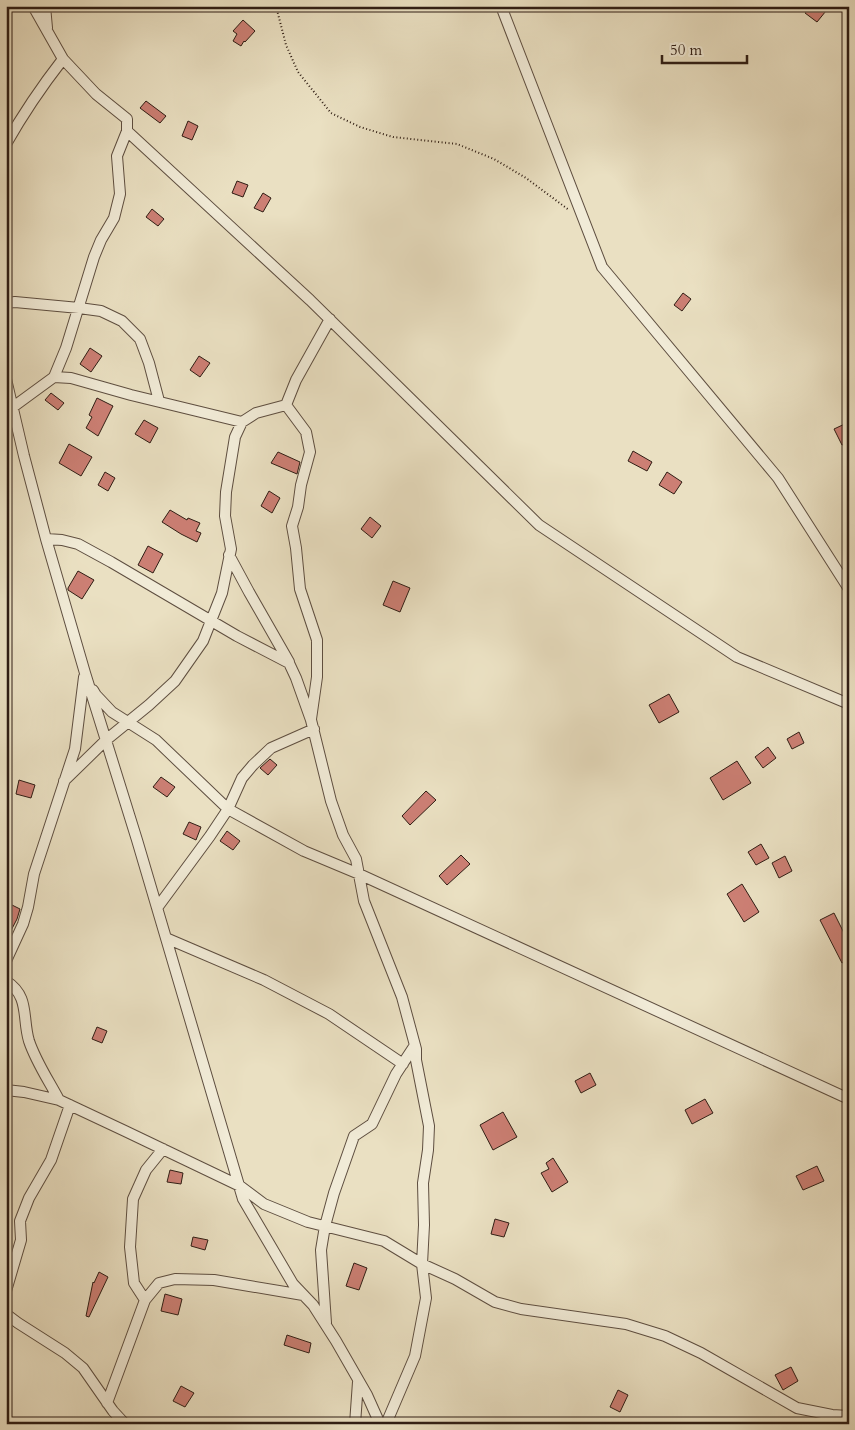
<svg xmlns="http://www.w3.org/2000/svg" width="855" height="1430" viewBox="0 0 855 1430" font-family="Cardo,serif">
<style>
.building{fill:#cc7f74;stroke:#2f1d14}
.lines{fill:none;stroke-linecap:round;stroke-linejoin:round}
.street-casing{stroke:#5e4e40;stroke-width:12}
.path{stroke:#2f1d14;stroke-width:2;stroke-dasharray:1 2.5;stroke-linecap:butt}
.street{stroke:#f1ebd7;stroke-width:10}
</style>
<rect width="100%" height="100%" fill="#eae0c2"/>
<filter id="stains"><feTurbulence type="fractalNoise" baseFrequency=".004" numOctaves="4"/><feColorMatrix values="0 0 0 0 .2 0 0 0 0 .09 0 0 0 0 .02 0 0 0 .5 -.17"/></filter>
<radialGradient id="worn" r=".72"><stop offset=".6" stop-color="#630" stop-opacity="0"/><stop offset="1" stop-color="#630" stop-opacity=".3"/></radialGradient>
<!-- building -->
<path class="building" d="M810,6H830L817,22L805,13Z
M243,20L255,31L245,42L244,41L241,46L233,41L237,34L233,31Z
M146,101L166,116L160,123L140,108Z
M188,121L198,126L192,140L182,136Z
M237,181L248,185L243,197L232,193Z
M263,193L271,198L263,212L254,208Z
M152,209L164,219L158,226L146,217Z
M683,293L691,299L682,311L674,305Z
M90,348L102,356L91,372L80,364Z
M199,356L210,363L200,377L190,370Z
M51,393L64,403L58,410L45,400Z
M97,398L113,406L98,436L86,428L92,417L89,415Z
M144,420L158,428L150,443L135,434Z
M849,422V442L842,445L834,429Z
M69,444L92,457L81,476L59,463Z
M633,451L652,462L647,471L628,461Z
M278,452L300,462L297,474L271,463Z
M105,472L115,478L108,491L98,485Z
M667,472L682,482L674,494L659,485Z
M269,491L280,498L272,513L261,506Z
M170,510L187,520L188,518L200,523L196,531L201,533L197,542L181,534L162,522Z
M370,517L381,526L372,538L361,529Z
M148,546L163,554L153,573L138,565Z
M78,571L94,580L82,599L68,590V588Z
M393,581L410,588L400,612L383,605Z
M669,694L679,712L659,723L649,705Z
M799,732L804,743L792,749L787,739Z
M768,747L776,758L763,768L755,757Z
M270,759L277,765L268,775L260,768Z
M737,761L751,783L723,800L710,778Z
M161,777L175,787L167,797L153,787Z
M19,780L35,785L31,798L16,794Z
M426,791L436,800L410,825L402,816Z
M189,822L201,827L196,840L183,834Z
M227,831L240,841L233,850L220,841Z
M761,844L769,858L756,865L748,852Z
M461,855L470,864L447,885L439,876Z
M785,856L792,871L779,878L772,863Z
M742,884L759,912L744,922L727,894Z
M6,902L20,909L17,919L6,940Z
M834,913L849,943V959L842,963L820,920Z
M97,1027L107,1031L102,1043L92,1039Z
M590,1073L596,1085L581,1093L575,1081Z
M705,1099L713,1113L692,1124L685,1110Z
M503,1112L517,1137L493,1150L480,1125Z
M553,1158L568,1182L552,1192L541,1173L549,1169L546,1163Z
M817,1166L824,1181L803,1190L796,1176Z
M170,1170L183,1173L181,1184L167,1182Z
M495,1219L509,1223L504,1237L491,1234Z
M193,1237L208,1240L205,1250L191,1246Z
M354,1263L367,1268L359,1290L346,1286Z
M99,1272L108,1277L89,1317L86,1316L93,1282L94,1283Z
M165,1294L182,1299L178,1315L161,1311Z
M287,1335L311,1343L309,1353L284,1345Z
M791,1367L798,1381L783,1390L775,1375Z
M181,1386L194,1393L185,1407L173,1401Z
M618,1390L628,1395L620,1412L610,1407Z"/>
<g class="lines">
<defs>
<path id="street" d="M33,6L63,59L96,94L127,119V131L310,300L539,525L737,657L849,704
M45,6L47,28
M501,6L602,267L778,478L849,589
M6,144C23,114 42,86 63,59
M6,303L15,302L79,308L101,311L122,321L140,339L149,363L159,401
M54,377L66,348L94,257L101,240L114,218L120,194L117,156L127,131
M6,379L24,456L46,539L85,673L137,840L243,1199L293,1284L313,1305L336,1341L367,1395L380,1424
M10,403L13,407L54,377L71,378L131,395L242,422
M286,405L306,432L310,452L301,485L298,507L292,526L296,548L300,589L317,640V677L311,719
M46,539L62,540L78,544L111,562L237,636L289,663L296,678L311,720L331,801L343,835L356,859L364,901L402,997L416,1049V1060L429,1126L428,1150L423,1183L424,1225L422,1264L426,1298L415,1356L386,1424
M229,555L249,592L289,662
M93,690L96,695L112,712L156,740L228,809L304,851L359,874L849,1099
M64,781L106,740L149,705L175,681L203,641L222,593L231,549L225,516L226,492L235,437L242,422L256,413L286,405L296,380L330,319
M157,908L210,836L228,809L242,778L253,765L271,748L314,729
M166,938L264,980L329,1014L403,1064
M6,961L23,924L28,907L34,874L75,749L84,677
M6,981C30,996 22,1018 29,1041C36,1062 49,1081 59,1100
M6,1090L24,1092L59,1100L125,1131L240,1186L264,1204L308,1222L384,1241L422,1264L455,1279L495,1302L521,1309L626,1324L665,1336L701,1353L797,1408L832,1415L849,1416
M6,1291L21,1240L20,1221L29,1198L51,1160L70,1105
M145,1300L134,1283L130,1247L133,1199L146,1170L163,1149
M6,1314L18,1323L65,1353L83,1368L113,1411L125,1424
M326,1323L321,1250L325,1226L334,1193L354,1136L372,1124L396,1074L415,1045
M107,1403L145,1300L159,1283L175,1279L214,1280L303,1295
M355,1424L358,1382"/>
</defs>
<!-- street casing -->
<use href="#street" class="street-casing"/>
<!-- path -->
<path class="path" d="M276,6L286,45L298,72L331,113L360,127L393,137L457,144L494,159L526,178L569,210"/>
<!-- street -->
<use href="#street" class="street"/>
</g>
<!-- margin -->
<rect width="855" height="1430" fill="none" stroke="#eae0c2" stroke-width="25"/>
<rect x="8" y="8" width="840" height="1415" fill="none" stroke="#2f1d14" stroke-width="2.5"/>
<rect x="12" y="12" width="830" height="1405" fill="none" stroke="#2f1d14"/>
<!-- scale -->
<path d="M662 55v8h85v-8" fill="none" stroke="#2f1d14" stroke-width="2.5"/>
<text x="670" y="55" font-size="15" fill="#2f1d14" stroke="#f1ebd7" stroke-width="4" paint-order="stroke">50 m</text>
<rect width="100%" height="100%" filter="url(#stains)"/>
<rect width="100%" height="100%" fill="url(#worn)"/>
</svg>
